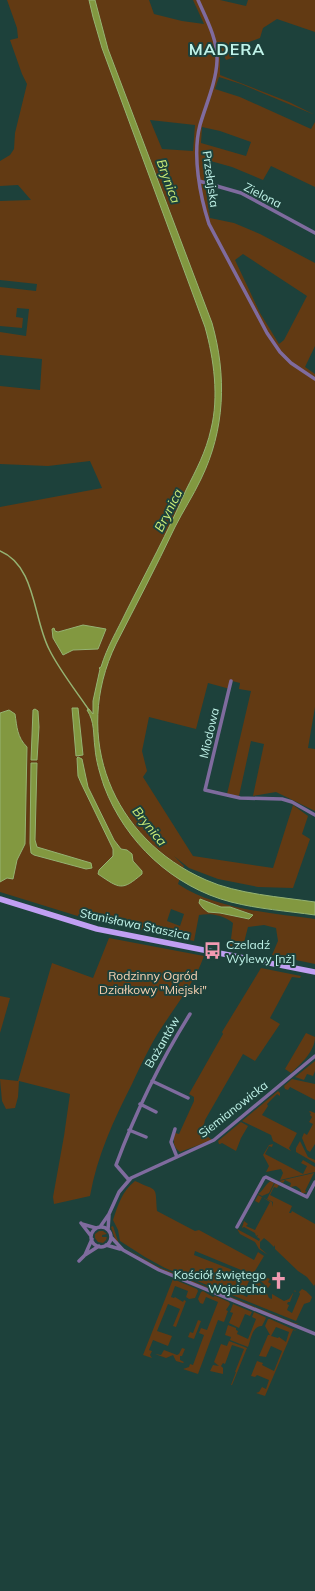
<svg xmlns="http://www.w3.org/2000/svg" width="315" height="1591" viewBox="0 0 315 1591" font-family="Mulish,sans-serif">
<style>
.green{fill:#623a13;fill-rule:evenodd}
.water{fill:#829840;stroke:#95b373}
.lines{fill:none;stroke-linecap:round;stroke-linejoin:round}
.stream{stroke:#95b373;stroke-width:1.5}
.minor{stroke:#7f6b9e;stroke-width:3.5}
.primary{stroke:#c09ff2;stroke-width:5.5}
.labels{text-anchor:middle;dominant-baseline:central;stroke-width:4;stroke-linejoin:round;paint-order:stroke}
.street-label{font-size:12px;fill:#c0f3e9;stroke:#1d413b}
.poi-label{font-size:12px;fill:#c0f3e9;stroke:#1d413b;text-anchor:start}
.park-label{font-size:12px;fill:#f9d3b4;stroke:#1d413b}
.water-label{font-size:13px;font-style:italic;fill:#ceee78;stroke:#1d413b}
.district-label{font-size:16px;font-weight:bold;letter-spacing:1px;fill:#c0f3e9;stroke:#1d413b}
</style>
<rect width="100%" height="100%" fill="#1d413b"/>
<!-- green -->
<path class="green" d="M7,0H149L154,14L182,21L204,24L193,0H220L246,6L248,0H315V32L277,19L263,28L260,38L235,47L238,56L226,60L224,56H220V75L289,102L315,115L241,84L219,77L215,89L240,97L311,129L315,122V187L271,166L263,180L232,167L207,160L204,179L210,218L234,223L260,234L315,263V346L305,367L315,374V707L308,748L315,749V811L276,792L253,796L264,744L251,741L239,796L227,794L251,691L239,689L240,683L232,681L230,689L208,683L196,729L149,717L142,751L147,771L143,777L193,856L273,868L293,805L308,816L302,834L310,839L293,888L258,887L218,879L189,868L174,856L184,866L178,884C215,909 271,913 315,919V964L272,955L278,941L276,928L264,925L248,927L242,950L230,947L233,923C223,915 211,913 199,915L194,941L84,918L0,892V507L102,488L90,461L48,466L0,464V386L40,390L42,359L0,355V332L26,336L29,309L17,308L16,317L23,318L22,328L0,326V287L36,291L37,284L0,280V201L31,200L18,185L0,186V161L10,155L14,149L15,133L27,84L22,74L10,40L18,38L17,28ZM150,120L195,125L193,151L162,149ZM202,127L220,131L251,142L246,156L201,143ZM243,254L307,296L284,340L279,344L260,313L235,260ZM200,899L221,907H230L253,915L249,919C230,916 214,911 200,899ZM171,909L184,914L180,926L167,921Z
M109,938L204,956C195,982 177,1004 162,1027C150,1045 141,1065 132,1084C114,1119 97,1156 90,1196L54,1204L53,1197L64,1136L70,1094L19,1081L18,1097L15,1108L6,1109L2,1101L0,1079L18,1081L52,963L93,978Z
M261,968L301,976L300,978L292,977L270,1018L280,1024L255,1061L243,1054L205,1120L203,1129L207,1136L212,1140L180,1152C173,1147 173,1141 175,1133L179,1134L194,1101V1097L189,1094L223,1034L222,1032Z
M0,996L10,998L0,1033Z
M306,1033L315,1037C315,1051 301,1064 291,1073L285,1069Z
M315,1061V1071L313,1076L307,1074L304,1080L295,1077Z
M292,1079L315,1084V1100L290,1087L288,1090L285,1089L284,1086Z
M278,1091L280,1093V1096L277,1094L267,1104L268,1106L262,1115L297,1133L289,1148L291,1151L273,1141L271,1135L242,1121Z
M310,1111L315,1113V1144L310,1152L307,1150L302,1138L304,1133L307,1135L313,1124L309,1122L312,1117L310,1115L311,1113L309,1112Z
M241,1122L248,1126L241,1138L236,1151L222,1143L220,1144H219L218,1141Z
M300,1141L308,1157L315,1160V1163L296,1152V1148Z
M273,1144L272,1147L269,1146L265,1154L303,1174L307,1166L301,1163L303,1160L315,1167V1172L280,1180L283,1173L281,1169L266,1172L269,1166L263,1155L269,1145Z
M314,1173L305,1191L307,1192L302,1194L300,1189L296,1186L290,1187L291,1183L285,1180L283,1183L279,1181Z
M135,1181C159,1192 155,1185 157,1211L195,1231L199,1230L254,1260L258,1252L264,1256L249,1281L243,1295L247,1297L254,1281L257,1280L265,1289L269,1298L272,1299V1294L284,1301L289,1299L295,1290L296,1292L294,1291L290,1302H288L287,1304L289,1305L287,1310L292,1313L300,1294L299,1292L302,1289L306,1291L312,1297L310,1302L304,1304L296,1321L165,1268L145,1257L120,1241L118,1230L113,1220C118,1205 122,1191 135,1181ZM195,1251L246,1272L249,1280L244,1279L243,1274L194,1255Z
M271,1181L274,1183L269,1193L262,1196L258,1194C264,1190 265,1184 271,1181Z
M275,1183L279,1185L277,1188L274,1187L270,1195L292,1206L289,1213H291L292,1211L315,1224V1284L314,1286L307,1277L298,1271L275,1249V1245L274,1247L269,1242L264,1238L260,1242V1248L268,1255L259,1249L255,1242L240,1234L237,1229L259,1241L260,1239L257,1237L258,1235L256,1236L255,1233L244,1227L242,1228L244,1221L248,1224L246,1226L255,1230L270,1202L262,1197L259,1203L255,1201L258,1195L272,1202V1207L273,1202L267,1199Z
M113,1226L119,1244L156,1266L294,1323L300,1324H295L156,1267L116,1242L111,1227Z
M99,1231H103L107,1234L102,1235V1237H107L106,1240L103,1243L98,1242L95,1238V1234Z
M261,1275L270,1279L268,1282L271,1284L268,1288L259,1279Z
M173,1279L197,1289L198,1291L195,1298L189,1299L186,1297L188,1291L175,1286L171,1297L174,1298L175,1297L183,1302L184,1300L186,1301L176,1327L173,1326L180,1309L168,1304L157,1331L172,1336L168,1346L153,1340L149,1350L152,1351L150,1355L152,1358L143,1355Z
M203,1291L213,1297L215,1296L229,1302L230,1304L226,1310L228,1311L224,1322L218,1320L198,1374L183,1369L189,1367L190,1364L193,1365L204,1335L199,1333L201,1328L207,1330L218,1302L206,1297L203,1304L200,1303L198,1299L201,1292Z
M233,1304L252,1312L250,1316L245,1314L239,1328L229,1323L233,1313L230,1312Z
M254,1312L265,1317L266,1318L262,1326C252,1326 251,1339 248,1347L230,1340L231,1337L225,1335L228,1325L236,1328V1330L238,1331L237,1334L248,1339L256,1319L252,1317Z
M268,1319H270L297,1331L293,1330L265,1396L256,1393L259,1392L262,1387L266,1389L269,1380L257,1375L255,1377L251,1376L257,1361L263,1363L262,1365L274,1371L282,1351L271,1346L266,1357L259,1356L268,1335H270L265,1326ZM276,1327L289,1332L286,1342L279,1337L278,1338L271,1336Z
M198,1320L201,1321L194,1339L188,1337L190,1332L193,1333Z
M229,1341L247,1348L232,1385H231L236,1372H235L244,1349L232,1345L225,1364L223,1363L221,1366L223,1368V1374L210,1371L213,1365L219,1366L214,1362L221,1344L227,1346Z
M182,1348L185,1349L182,1356H180V1360L184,1362L183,1363L176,1361L173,1355L166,1358L155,1354L161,1355L164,1350L177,1355L179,1354Z"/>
<!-- water -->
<path class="water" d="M89,0H95L108,49L212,323C227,376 225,430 201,479C193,496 183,511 175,527C156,567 136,605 116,644C71,737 112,839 206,880C237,894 281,897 315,902V915C287,911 258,909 231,902C173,887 125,842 104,786C100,774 96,761 95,748C93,734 95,722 87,710L89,709L93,714V701L100,669L99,668L101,667C107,647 117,631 126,612C146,572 168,532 186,490C196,470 206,452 211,429C219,397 214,359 205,327L102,48L93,17Z
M83,625L106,629L98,649L73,650L63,655L53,638L52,629L54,628L55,631L58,632Z
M72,708H78L83,755L76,756Z
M35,709L38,711L39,727L37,760H31L33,710Z
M9,710L15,714C17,727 17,737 27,747L25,844L17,860L13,879L7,878L0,882V713Z
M78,757L82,759L88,787L114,840L121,849L127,850L132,854L133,861L142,871V874C122,891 120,889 98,874L99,870L113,856V849L81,783L78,776L77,758Z
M31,763H37L35,840L37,847L91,863L92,868L86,869L34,855L31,853L30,843Z
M200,899L221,907H230L253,915L249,919L220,913L208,912L203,908L199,903Z"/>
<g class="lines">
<!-- stream -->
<path class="stream" d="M0,551C36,566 33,618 49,649C58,668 76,691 89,710"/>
<!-- minor -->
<path class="minor" d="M198,0C206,18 218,40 217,61C216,83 206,104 200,125C192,155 200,196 209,224L267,333L280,352L291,363L315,379
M199,181L241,193L315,233
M231,681L205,790L240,798L282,799L292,802L315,815
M152,1081L188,1098
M140,1104L156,1112
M175,1129L171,1142L177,1157
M129,1130L146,1137
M129,1180L116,1165C136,1111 160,1062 190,1014
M81,1223L91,1236
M82,1224L96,1228
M100,1227L109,1214L119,1192L131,1178L214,1140L315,1056
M237,1227L264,1178L266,1177L307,1197L315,1182
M91 1237a10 10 0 1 1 20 0a10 10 0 1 1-20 0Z
M108,1230L109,1215
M111,1237L123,1250L159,1270L315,1334
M106,1245L120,1249
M85,1255L92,1239
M79,1261L85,1255L99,1246"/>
<!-- primary -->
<path class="primary" d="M0,899L97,929L315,972"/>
</g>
<!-- icons -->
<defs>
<symbol id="bus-bare" viewBox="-9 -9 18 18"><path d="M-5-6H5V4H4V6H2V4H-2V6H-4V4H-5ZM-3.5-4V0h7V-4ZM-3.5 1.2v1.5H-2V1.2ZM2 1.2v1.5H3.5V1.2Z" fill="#f19ab2" stroke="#1d413b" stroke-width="2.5" paint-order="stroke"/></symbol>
<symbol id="church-bare" viewBox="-9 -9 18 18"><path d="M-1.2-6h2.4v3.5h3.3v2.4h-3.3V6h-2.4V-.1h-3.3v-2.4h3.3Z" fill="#f19ab2" stroke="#1d413b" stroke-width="2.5" paint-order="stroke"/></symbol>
</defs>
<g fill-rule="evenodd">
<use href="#bus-bare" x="200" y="938" width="25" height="25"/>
<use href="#church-bare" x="266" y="1268" width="25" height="25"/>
</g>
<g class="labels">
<!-- street labels -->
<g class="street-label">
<text transform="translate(211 179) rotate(82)">Przełajska</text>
<text transform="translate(263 195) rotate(27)">Zielona</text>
<text transform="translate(209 733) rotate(-77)">Miodowa</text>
<text transform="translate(135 924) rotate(12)">Stanisława Staszica</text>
<text transform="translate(162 1042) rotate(-60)">Bażantów</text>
<text transform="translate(233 1109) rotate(-38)">Siemianowicka</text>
</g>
<!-- poi labels -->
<g class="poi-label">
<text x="226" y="944">Czeladź<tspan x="226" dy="14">Wylewy [nż]</tspan></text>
<text x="266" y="1274" text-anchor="end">Kościół świętego<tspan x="266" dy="14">Wojciecha</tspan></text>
</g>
<!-- park labels -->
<g class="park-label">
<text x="153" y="975">Rodzinny Ogród<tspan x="153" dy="14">Działkowy "Miejski"</tspan></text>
</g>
<!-- water labels -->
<g class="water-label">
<text transform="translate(169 181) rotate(70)">Brynica</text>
<text transform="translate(168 510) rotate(-63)">Brynica</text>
<text transform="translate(150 826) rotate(51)">Brynica</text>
</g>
<!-- district labels -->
<g class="district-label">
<text x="227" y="49">MADERA</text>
</g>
</g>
</svg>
